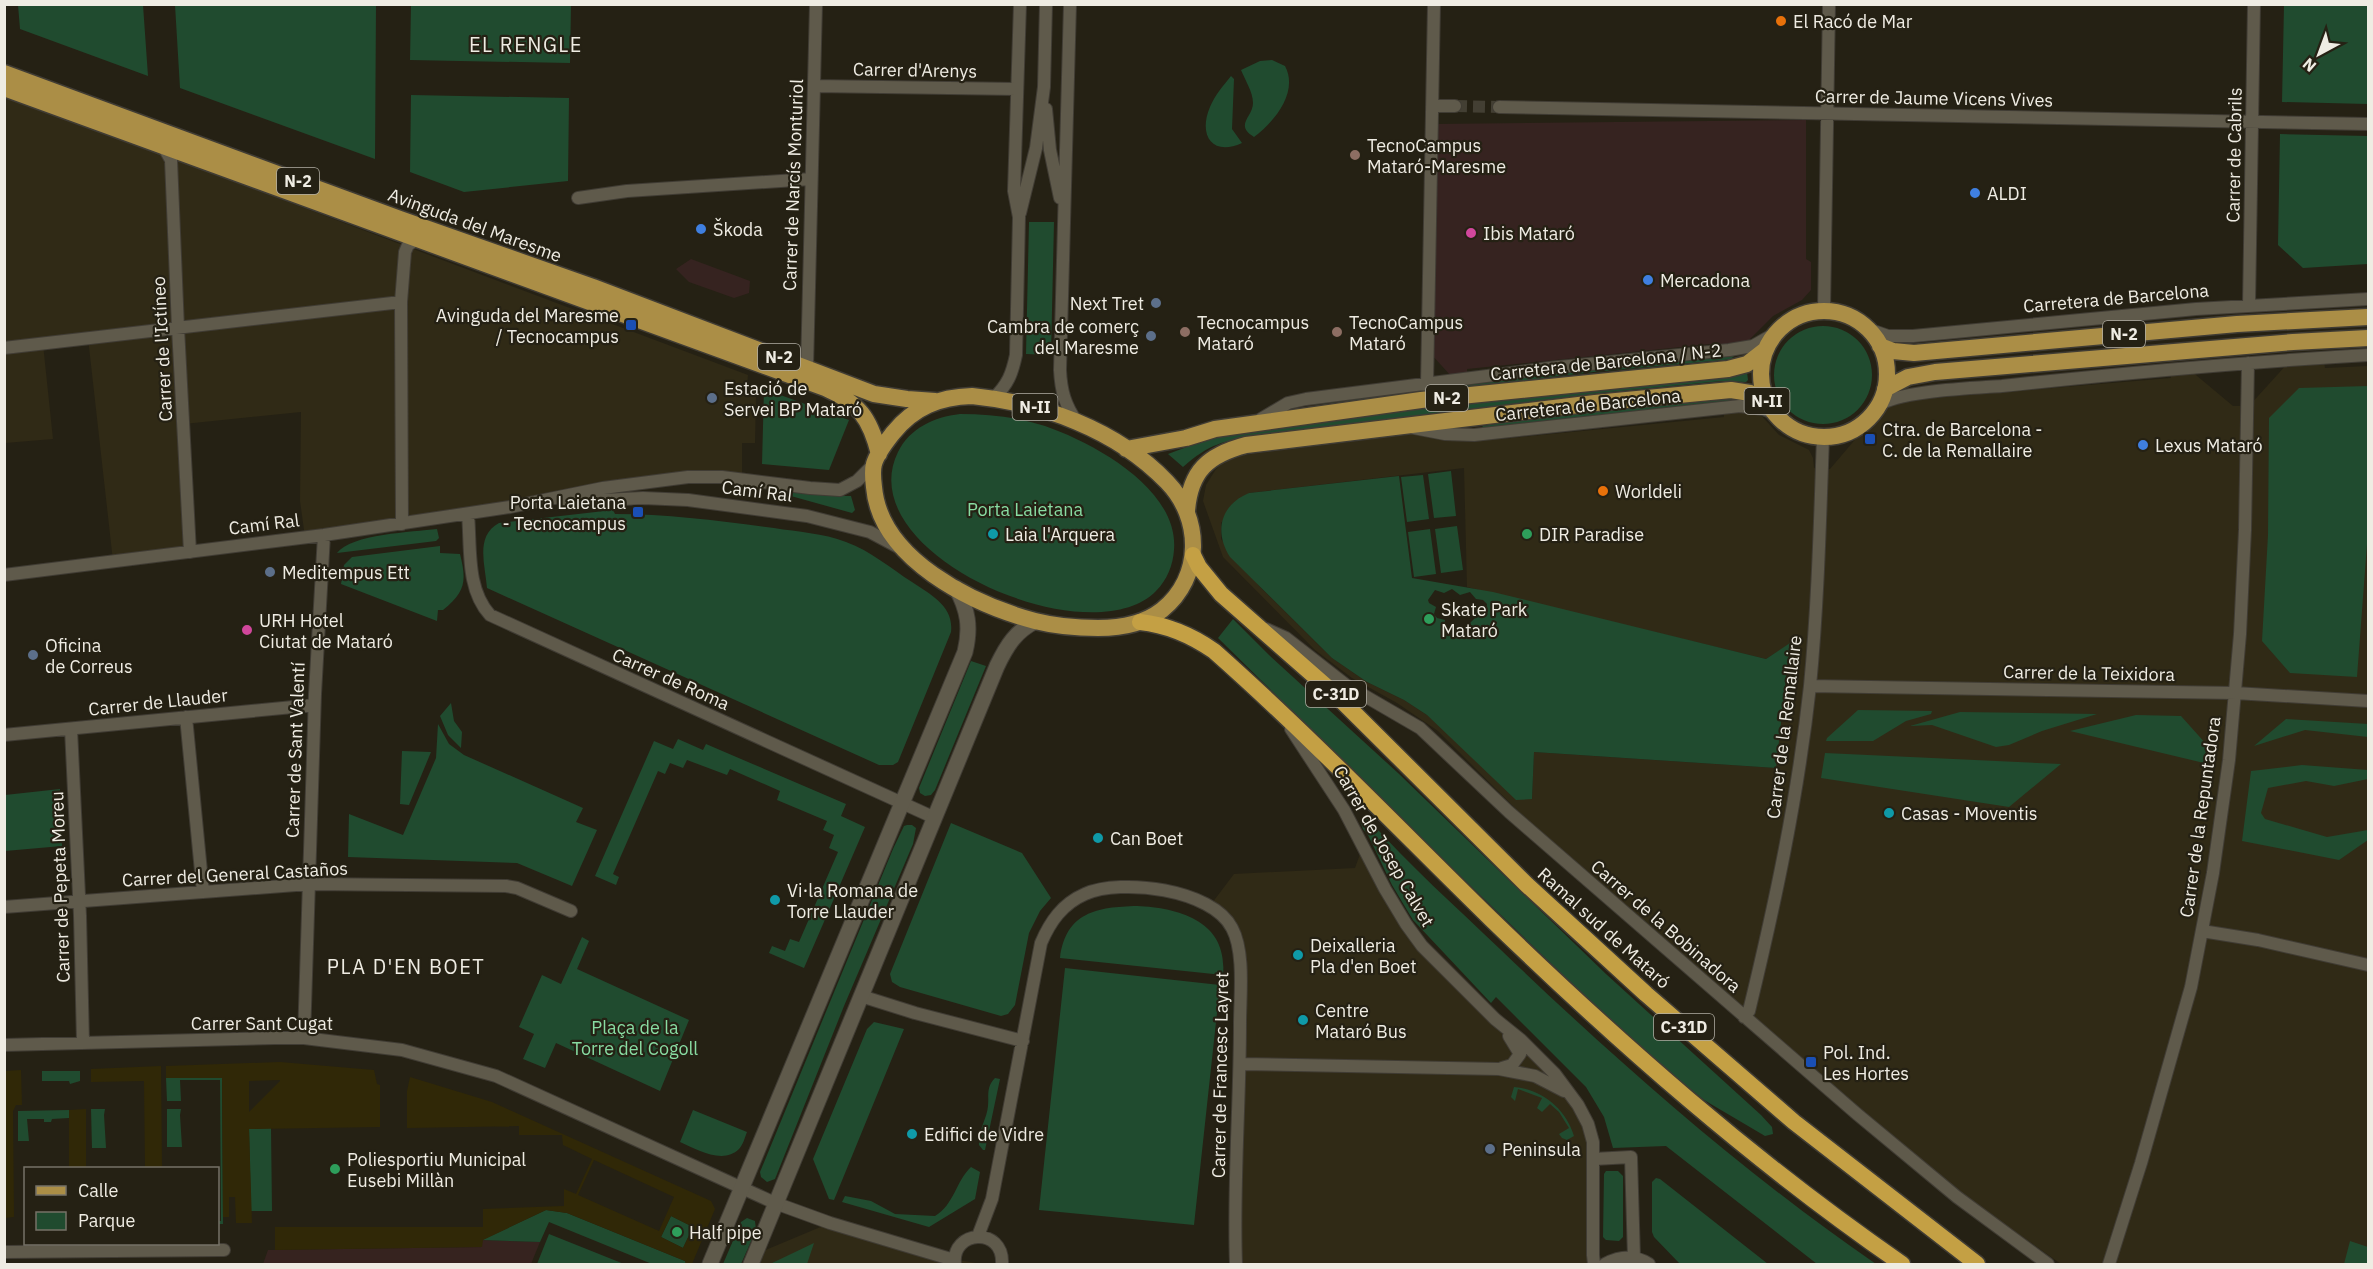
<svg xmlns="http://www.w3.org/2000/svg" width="2373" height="1269" viewBox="0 0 2373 1269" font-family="'IBM Plex Sans',sans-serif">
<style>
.commercial{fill:#362320}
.built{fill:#302a16;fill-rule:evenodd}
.education{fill:#36231f}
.green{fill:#204b2f;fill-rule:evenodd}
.sand{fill:#302807;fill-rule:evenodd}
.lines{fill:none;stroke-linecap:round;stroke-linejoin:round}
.minor-tunnel{stroke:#433f33;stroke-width:12;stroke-dasharray:12 6;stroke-linecap:butt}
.minor-casing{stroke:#403c34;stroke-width:14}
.tertiary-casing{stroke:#403c34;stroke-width:17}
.primary-casing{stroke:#403c34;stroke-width:19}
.trunk-casing{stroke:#403c34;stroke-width:19}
.minor{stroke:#5f5a4b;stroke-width:12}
.tertiary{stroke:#5f5a4b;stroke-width:15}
.primary{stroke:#ab8e46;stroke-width:16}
.trunk{stroke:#c4a044;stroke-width:16}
.food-dot{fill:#e8710a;stroke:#252114;stroke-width:2}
.education-dot{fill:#8d6e63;stroke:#252114;stroke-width:2}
.shop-dot{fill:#3f7fe0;stroke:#252114;stroke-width:2}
.hotel-dot{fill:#d1479c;stroke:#252114;stroke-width:2}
.service-dot{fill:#5c6f8a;stroke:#252114;stroke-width:2}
.transit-dot{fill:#1a4fb4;stroke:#252114;stroke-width:2}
.culture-dot{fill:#0f9aa8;stroke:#252114;stroke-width:2}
.leisure-dot{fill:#2e9e5b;stroke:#252114;stroke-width:2}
.labels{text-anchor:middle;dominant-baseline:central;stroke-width:4.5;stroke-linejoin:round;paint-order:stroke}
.shield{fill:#252114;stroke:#b2afa5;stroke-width:1.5}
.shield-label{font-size:16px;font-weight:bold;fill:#efece3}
.poi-label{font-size:18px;fill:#efece3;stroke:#252114;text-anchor:start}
.street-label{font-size:18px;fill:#efece3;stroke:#252114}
.park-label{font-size:18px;fill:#88dca2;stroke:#252114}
.neighbourhood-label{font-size:20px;letter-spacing:1.5px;fill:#efece3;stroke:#252114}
</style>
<rect width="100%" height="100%" fill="#252114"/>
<!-- commercial -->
<path class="commercial" d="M1806,120V259L1811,262V290L1802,300L1773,316L1747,342L1711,348L1710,344L1467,369V373L1451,376L1431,354L1435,124Z
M691,259L750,281L749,293L734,298L689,282L676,269Z"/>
<!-- built -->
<path class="built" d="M4,95L748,375L746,396L756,397L755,443H742V479L688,477L305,537L300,501L301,412L184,424L190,552L113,561L88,338L43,344L53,439L5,443Z
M2324,361L2325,368L2368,366V1264H2061L1949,1185L1795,1058L1538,831L1438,731L1397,703L1352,678L1315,650L1223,557L1203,501L1206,485L1216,469L1224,462L1244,455L1414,434L1448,440L1500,434L1501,439L1724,417V411L1758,412L1779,435L1809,450L1813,458L1814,468L1830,469L1887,402L2171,378V372L2190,370L2233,406H2249L2288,363ZM1464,468L1467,587L1766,659L1790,644L1776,768L1534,752L1532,798L1427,715L1404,700L1367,682L1332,658L1261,588L1221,539V523L1249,493Z
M1363,846L1406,924L1521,1040L1588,1124L1594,1264H1236L1241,963L1232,928L1209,907L1234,874L1355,868Z
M830,1223L940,1257L982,1264H756L761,1252Z"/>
<!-- education -->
<path class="education" d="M482,1240L540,1242L531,1264H263L268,1250L481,1247Z"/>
<!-- green -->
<path class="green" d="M18,5H143L148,76L20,29Z
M175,5H376L375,159L180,88Z
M411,5H571L570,63L410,60Z
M2284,5H2368V104L2282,102Z
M1272,60L1285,66C1299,92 1274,122 1254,137C1234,125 1253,117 1253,103C1253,92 1245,80 1241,70L1260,61Z
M1231,76L1234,79L1232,129L1242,143C1212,157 1198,135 1210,107C1215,95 1223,86 1231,76Z
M411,95L569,98L568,181L464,192L410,172Z
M2280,134L2368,136V264L2303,268L2278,245Z
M1029,222H1054L1051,355L1026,354Z
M1774 375a49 49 0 1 1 98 0a49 49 0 1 1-98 0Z
M1737,353L1731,359L1724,360L1594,372L1312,405V402L1437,385Z
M1747,372L1748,380L1746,382L1722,381L1601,393L1258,435C1223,441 1209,444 1183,467L1168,454L1208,439L1264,428L1600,387Z
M2368,386V531L2357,677L2290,673L2262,641L2268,535L2269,418L2299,388Z
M764,389L849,420L829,470L762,464Z
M1733,396L1744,401L1485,429L1482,426L1598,409Z
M960,414C989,414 1018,417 1045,426C1094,443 1179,489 1174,550C1173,565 1167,580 1156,591C1091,658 848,554 898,452C910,428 934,417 960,414Z
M1451,471L1456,516L1434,518L1428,474Z
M1423,475L1429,519L1407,522L1401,477Z
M1399,476L1412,578L1493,592L1766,659L1790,643L1776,768L1534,752L1532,799L1516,800L1427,715L1404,700L1367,682L1332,658L1230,557C1214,532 1220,505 1249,493ZM1452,589L1460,595L1470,592L1476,599L1483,600L1487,604L1485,615L1477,616L1468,625L1465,626L1460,634C1450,634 1443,630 1445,620L1437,618L1434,614L1436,607L1429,603L1428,600L1435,590L1444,593Z
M780,489L830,496H851L855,510L852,513L780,493L778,492Z
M613,510L615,514C669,514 721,521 774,528C798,532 823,533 846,542C871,551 890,568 912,582C931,595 954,606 951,632L898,762L893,765H879L487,588C485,564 475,536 499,523Z
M1457,526L1463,570L1441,573L1435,529Z
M437,529L439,538L436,541L337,553C351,534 413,532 437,529Z
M1430,529L1436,574L1414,577L1408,532Z
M440,546V553L460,554C467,582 465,592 443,610H438L437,621L341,584L344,565L352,557Z
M1233,619L1269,655L1398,773L1606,974L1761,1115L1772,1127L1773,1134L1765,1136L1704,1100L1666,1070L1586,997L1457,873L1218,638Z
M971,661L986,666L935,790L931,795L925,796L920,793L919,788Z
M451,703L454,721L462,732L461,748L448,735L440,716Z
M1858,710L1932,711L1931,714L1906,721L1873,741H1826L1827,738Z
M1960,712L2097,714L2042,731L2009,745L1996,747L1932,725L1910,726Z
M2136,715L2181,716L2207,745L2204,763L2070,731Z
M2286,719L2368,724V737L2305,730L2254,746Z
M438,724L449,744L464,755L583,808L576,822L597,830L572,886L517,863L348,857L349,814L403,835L436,758Z
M678,739L703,750L706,744L846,804L841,816L865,827L804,968L769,953L772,946L785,951L790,939L799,942L838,852L829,848L834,835L823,830L827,821L777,800L780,791L730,769L727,775L687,760L683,768L670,763L665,774L658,771L613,874L619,877L616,885L595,876L654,741L673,749Z
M402,751L431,752L409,805L400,804Z
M1825,753L2061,764L2009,807L1821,778Z
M2302,765L2368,770V779L2334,786L2306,781L2268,788L2261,813L2265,819L2327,837L2368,830V840L2339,860L2242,841L2251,771Z
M60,789L62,846L5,851V795Z
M1363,818L1368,819C1409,865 1456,907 1501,950C1619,1063 1741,1171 1876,1264H1817L1666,1146L1613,1148L1604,1117L1586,1087L1496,997L1491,1003L1413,920L1392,885L1368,835L1363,829L1360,821Z
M951,823L1022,853L1051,898L1040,911L1029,933L1015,1005L1008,1014L1001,1016L900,987L892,982L890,974Z
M907,825H912L916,828L913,844L844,1006L775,1179L767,1182L761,1177L760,1172L893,849L904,826Z
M1137,906C1181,908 1228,922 1223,975L1060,958C1066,912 1097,907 1137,906Z
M582,937L589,941L577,969L689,1020L660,1091L556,1043L545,1068L523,1059L534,1034L519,1027L542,975L561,984Z
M1065,968L1220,985L1194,1225L1039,1210Z
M874,1022L904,1029L834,1200L829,1199L813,1159L867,1029Z
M42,1071H80V1081L70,1084L69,1081H42Z
M222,1077L223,1224H218V1221H221L220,1080H180L181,1101H167L166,1078Z
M995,1078L1000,1079L985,1150H983L979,1145C978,1130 987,1119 988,1106C989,1095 986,1087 995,1078Z
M1514,1087C1542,1089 1566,1109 1574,1136L1567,1140L1562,1138L1559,1134L1569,1128L1559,1112L1550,1104L1542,1112L1537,1108L1542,1098L1518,1089L1515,1101L1511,1097Z
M91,1109H105L104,1115L106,1148H92Z
M167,1109H181L180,1115L182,1147H167Z
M69,1110V1118L52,1119L51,1122H44V1119H27L29,1141H18V1111Z
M693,1110L747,1132C745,1137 743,1145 739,1149C723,1165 696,1149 680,1142Z
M271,1128L272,1211H251L249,1129Z
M971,1167L980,1172L975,1199L929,1227L842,1202L845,1196L871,1201L895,1214L935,1216C954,1205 956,1181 971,1167Z
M1606,1171H1618L1623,1176V1237L1619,1241L1606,1240L1603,1237L1604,1174Z
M1656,1178L1660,1179L1768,1264H1680L1654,1237L1652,1232V1182Z
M546,1210L567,1213L685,1261L686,1264H652L549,1222L540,1242L482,1240Z
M671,1216L693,1227L683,1248L661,1237Z
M747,1218L755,1221L756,1230L741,1264H723L741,1222Z
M549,1234L624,1264H537Z
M2350,1241L2368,1247V1264H2344Z
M814,1243L807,1264H769H770Z"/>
<!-- sand -->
<path class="sand" d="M280,1062L374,1070L377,1084L380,1085V1127L249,1129L252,1223H236L235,1197H229V1217H223L222,1078H166V1066ZM280,1080V1081L249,1112V1081Z
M161,1066L162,1168H145L144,1081L91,1082V1069Z
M21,1070L22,1105H16L13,1111L14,1217L5,1218V1071Z
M410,1077L492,1102L711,1201L715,1209L692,1264H686L685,1261L567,1213L546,1210L483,1240L482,1247L275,1250V1227H483V1209L564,1206V1189L576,1194L592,1159L563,1145L562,1135H519V1126L407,1128V1091ZM594,1160L674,1197L659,1231L578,1195ZM671,1216L693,1227L683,1248L661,1237Z
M86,1109V1168H69V1110Z"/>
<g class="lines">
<!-- minor-tunnel -->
<path class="minor-tunnel" d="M1455,106L1499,107"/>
<defs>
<path id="minor" d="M1070,4L1060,370C1061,391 1065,405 1077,422
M814,86L1016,89
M1432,106H1455
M1499,107L2368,124
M1046,109L1050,150L1060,198
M163,146L171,160L178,328L190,552
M578,198L627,191L811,179
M1020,213L1036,148L1044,87L1046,4
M2249,305L2254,4
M1824,311L1829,4
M1868,329L1888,336H1913L2196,309L2368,299
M4,348L401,302
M807,368L816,4
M1427,385L1434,4
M994,398C1008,384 1012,374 1016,355L1019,217L1014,191L1020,4
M1878,406C1896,391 1975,388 2002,386C2124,373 2246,362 2368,355
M1261,419L1288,403L1306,399L1549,368L1729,350L1753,346L1774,334
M1414,428L1445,434L1474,435L1740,406L1763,409L1776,414
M565,502L643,498L688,500L807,516L870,532L900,548
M468,514C471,548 466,589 490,615L935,818
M402,524L401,302L405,252L408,245L417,239
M4,575L324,535L510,507L603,488L688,477H722L810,488L840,490L857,481L874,464
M1266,629L1286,638L1346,685L1420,728L1509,812L1857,1114L1957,1197L2048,1264
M1810,686L2235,693L2368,701
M186,717L203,892
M71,729L80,916L83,1043
M1291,729L1344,810L1385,889L1406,924L1422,946L1495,1019L1521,1040L1555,1074L1578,1105L1588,1124L1593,1142V1255L1594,1264
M4,735L314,705
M4,907L309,884L506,886L517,888L571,911
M2202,931L2258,940L2368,965
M861,996L915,1013L1023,1041
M1744,1017L1749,1011C1775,904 1798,796 1810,686C1818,603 1820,520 1823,437
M304,1038L315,694L324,535
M4,1045L275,1038H304L402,1050L496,1076L775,1203L830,1223L954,1260
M1240,1064L1499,1069L1535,1076L1564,1091
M1502,1068L1512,1065L1520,1054L1509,1036
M1594,1159L1631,1157L1634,1258
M978,1236L992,1199L1041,943C1050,922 1062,904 1085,894C1121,878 1212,889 1232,928C1245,952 1240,996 1240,1023C1240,1104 1233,1184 1236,1264
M4,1252L224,1250
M955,1264C951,1230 1004,1226 1002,1264
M1605,1264C1620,1256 1635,1255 1649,1264
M2109,1264L2141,1163L2191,987L2213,873L2229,760L2240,634L2245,530L2248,363"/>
<path id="tertiary" d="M710,1264L965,652C971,627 968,610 956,588
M751,1264L997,666C1007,645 1016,631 1036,621"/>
<path id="primary" d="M4,73L400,219L593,287L874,394L907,399L935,401
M4,88L825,388C859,403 870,418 879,454
M1761 374a63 63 0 1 1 126 0a63 63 0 1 1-126 0Z
M1880,346L1893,351L1914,353L2237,324L2368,317
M1885,389L1908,377L1935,372L2293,342L2368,338
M972,396C1042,403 1116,429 1167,482C1202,518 1203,577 1162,610C1144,624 1120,628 1098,628C1077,628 1055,626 1035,621C972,604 880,559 874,487C873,479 872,471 874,464C877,453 886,442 893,433C914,407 939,397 972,396Z
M1126,449L1186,438L1215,429L1421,400L1728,369L1747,364L1765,350
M1187,511C1190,471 1208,455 1246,445L1595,403L1731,390L1750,393L1768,403"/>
<path id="trunk" d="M1193,555L1199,567L1221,594L1336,695L1527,885L1646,994L1794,1122L1977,1264
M1140,622C1168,625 1191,635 1214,651C1310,736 1399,829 1491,919C1619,1043 1754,1162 1902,1264"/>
</defs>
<!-- minor casing -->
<use href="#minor" class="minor-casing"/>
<!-- tertiary casing -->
<use href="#tertiary" class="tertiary-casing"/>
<!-- primary casing -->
<use href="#primary" class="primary-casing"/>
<!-- trunk casing -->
<use href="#trunk" class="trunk-casing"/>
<!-- minor -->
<use href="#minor" class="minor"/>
<!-- tertiary -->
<use href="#tertiary" class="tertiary"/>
<!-- primary -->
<use href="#primary" class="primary"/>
<!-- trunk -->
<use href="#trunk" class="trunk"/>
</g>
<!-- markers -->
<g class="food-dot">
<circle cx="1781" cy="21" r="6"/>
<circle cx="1603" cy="491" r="6"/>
</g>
<g class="education-dot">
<circle cx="1355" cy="155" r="6"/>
<circle cx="1185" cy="332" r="6"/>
<circle cx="1337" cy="332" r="6"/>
</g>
<g class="shop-dot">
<circle cx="1975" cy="193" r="6"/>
<circle cx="701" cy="229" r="6"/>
<circle cx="1648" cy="280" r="6"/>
<circle cx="2143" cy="445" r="6"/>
</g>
<g class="hotel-dot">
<circle cx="1471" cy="233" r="6"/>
<circle cx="247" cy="630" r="6"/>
</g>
<g class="service-dot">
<circle cx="1156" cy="303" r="6"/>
<circle cx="1151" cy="336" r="6"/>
<circle cx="712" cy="398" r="6"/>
<circle cx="270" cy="572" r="6"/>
<circle cx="33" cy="655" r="6"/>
<circle cx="1490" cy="1149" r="6"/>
</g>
<g class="transit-dot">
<rect x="625" y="319" width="12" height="12" rx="3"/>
<rect x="1864" y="433" width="12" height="12" rx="3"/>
<rect x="632" y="506" width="12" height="12" rx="3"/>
<rect x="1805" y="1056" width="12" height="12" rx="3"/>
</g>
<g class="culture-dot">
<circle cx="993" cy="534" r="6"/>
<circle cx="1889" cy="813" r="6"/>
<circle cx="1098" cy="838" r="6"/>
<circle cx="775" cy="900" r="6"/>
<circle cx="1298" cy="955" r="6"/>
<circle cx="1303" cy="1020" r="6"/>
<circle cx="912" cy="1134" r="6"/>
</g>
<g class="leisure-dot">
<circle cx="1527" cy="534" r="6"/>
<circle cx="1429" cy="619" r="6"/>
<circle cx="335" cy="1169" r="6"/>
<circle cx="677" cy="1232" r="6"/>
</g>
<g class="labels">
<!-- shield labels -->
<g class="shield">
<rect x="277" y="168" width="42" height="26" rx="4.5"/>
<rect x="2103" y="321" width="42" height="26" rx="4.5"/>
<rect x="758" y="344" width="42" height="26" rx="4.5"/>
<rect x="1426" y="385" width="42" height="26" rx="4.5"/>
<rect x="1744.5" y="388" width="45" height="26" rx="4.5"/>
<rect x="1012.5" y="394" width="45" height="26" rx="4.5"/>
<rect x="1306" y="681" width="60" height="26" rx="4.5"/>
<rect x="1654" y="1014" width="60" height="26" rx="4.5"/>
</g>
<g class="shield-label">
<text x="298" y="181">N-2</text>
<text x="2124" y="334">N-2</text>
<text x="779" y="357">N-2</text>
<text x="1447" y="398">N-2</text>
<text x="1767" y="401">N-II</text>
<text x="1035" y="407">N-II</text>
<text x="1336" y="694">C-31D</text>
<text x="1684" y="1027">C-31D</text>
</g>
<!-- poi labels -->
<g class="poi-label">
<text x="1793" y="21">El Racó de Mar</text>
<text x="1367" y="145">TecnoCampus<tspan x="1367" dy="21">Mataró-Maresme</tspan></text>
<text x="1987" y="193">ALDI</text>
<text x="713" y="229">Škoda</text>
<text x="1483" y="233">Ibis Mataró</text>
<text x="1660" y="280">Mercadona</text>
<text x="1144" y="303" text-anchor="end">Next Tret</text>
<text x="619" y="315" text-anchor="end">Avinguda del Maresme<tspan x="619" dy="21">/ Tecnocampus</tspan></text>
<text x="1197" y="322">Tecnocampus<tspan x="1197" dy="21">Mataró</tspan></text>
<text x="1349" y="322">TecnoCampus<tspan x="1349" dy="21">Mataró</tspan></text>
<text x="1139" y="326" text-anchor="end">Cambra de comerç<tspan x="1139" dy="21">del Maresme</tspan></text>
<text x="724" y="388">Estació de<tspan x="724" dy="21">Servei BP Mataró</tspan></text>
<text x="1882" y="429">Ctra. de Barcelona -<tspan x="1882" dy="21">C. de la Remallaire</tspan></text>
<text x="2155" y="445">Lexus Mataró</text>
<text x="1615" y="491">Worldeli</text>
<text x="626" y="502" text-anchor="end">Porta Laietana<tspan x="626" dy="21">- Tecnocampus</tspan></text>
<text x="1005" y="534">Laia l'Arquera</text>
<text x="1539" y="534">DIR Paradise</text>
<text x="282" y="572">Meditempus Ett</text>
<text x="1441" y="609">Skate Park<tspan x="1441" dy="21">Mataró</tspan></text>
<text x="259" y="620">URH Hotel<tspan x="259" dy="21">Ciutat de Mataró</tspan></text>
<text x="45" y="645">Oficina<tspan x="45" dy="21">de Correus</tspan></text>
<text x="1901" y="813">Casas - Moventis</text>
<text x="1110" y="838">Can Boet</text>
<text x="787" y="890">Vi·la Romana de<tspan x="787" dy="21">Torre Llauder</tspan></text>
<text x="1310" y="945">Deixalleria<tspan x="1310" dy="21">Pla d'en Boet</tspan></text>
<text x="1315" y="1010">Centre<tspan x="1315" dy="21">Mataró Bus</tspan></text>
<text x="1823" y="1052">Pol. Ind.<tspan x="1823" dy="21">Les Hortes</tspan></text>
<text x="924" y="1134">Edifici de Vidre</text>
<text x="1502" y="1149">Peninsula</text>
<text x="347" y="1159">Poliesportiu Municipal<tspan x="347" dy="21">Eusebi Millàn</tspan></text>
<text x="689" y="1232">Half pipe</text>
</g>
<!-- street labels -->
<g class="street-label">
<text transform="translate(915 70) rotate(1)">Carrer d'Arenys</text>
<text transform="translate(1934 98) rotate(1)">Carrer de Jaume Vicens Vives</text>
<text transform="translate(2234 155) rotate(-89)">Carrer de Cabrils</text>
<text transform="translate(793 185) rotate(-88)">Carrer de Narcís Monturiol</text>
<text transform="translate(475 225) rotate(20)">Avinguda del Maresme</text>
<text transform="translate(2116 298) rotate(-5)">Carretera de Barcelona</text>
<text transform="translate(162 349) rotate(-93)">Carrer de l'Ictíneo</text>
<text transform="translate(1606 362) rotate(-6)">Carretera de Barcelona / N-2</text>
<text transform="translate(1588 405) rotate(-6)">Carretera de Barcelona</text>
<text transform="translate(757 491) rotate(7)">Camí Ral</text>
<text transform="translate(264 524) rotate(-7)">Camí Ral</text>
<text transform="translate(2089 673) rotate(1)">Carrer de la Teixidora</text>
<text transform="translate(671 679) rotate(24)">Carrer de Roma</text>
<text transform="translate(158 702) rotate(-6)">Carrer de Llauder</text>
<text transform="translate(1784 727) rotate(-83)">Carrer de la Remallaire</text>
<text transform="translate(295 750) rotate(-88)">Carrer de Sant Valentí</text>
<text transform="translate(2200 817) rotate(-82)">Carrer de la Repuntadora</text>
<text transform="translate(1384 846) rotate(60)">Carrer de Josep Calvet</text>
<text transform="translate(235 874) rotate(-3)">Carrer del General Castaños</text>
<text transform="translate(60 887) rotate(-92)">Carrer de Pepeta Moreu</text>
<text transform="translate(1666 926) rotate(41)">Carrer de la Bobinadora</text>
<text transform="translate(1604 928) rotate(42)">Ramal sud de Mataró</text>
<text x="262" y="1023">Carrer Sant Cugat</text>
<text transform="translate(1220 1075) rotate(-89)">Carrer de Francesc Layret</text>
</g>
<!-- park labels -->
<g class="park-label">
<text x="1025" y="509">Porta Laietana</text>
<text x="635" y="1027">Plaça de la<tspan x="635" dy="21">Torre del Cogoll</tspan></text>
</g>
<!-- neighbourhood labels -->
<g class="neighbourhood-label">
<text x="526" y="44">EL RENGLE</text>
<text x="406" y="966">PLA D'EN BOET</text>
</g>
</g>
<!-- border -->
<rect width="2373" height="1269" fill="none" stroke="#efece3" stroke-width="12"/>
<!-- legend -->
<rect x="24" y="1167" width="195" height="78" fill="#252114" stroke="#767267" stroke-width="1.5"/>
<rect x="36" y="1186" width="30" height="9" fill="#ab8e46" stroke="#767267" stroke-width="1.5"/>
<text x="78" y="1197" font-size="18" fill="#efece3">Calle</text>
<rect x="36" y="1212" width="30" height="18" fill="#204b2f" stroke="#767267" stroke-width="1.5"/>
<text x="78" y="1227" font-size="18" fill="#efece3">Parque</text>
<!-- north arrow -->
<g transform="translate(2319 54) rotate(221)" stroke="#252114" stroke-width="4.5" paint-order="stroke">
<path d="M0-4.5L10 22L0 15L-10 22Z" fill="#efece3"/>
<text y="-9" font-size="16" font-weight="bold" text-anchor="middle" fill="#efece3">N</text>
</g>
</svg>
